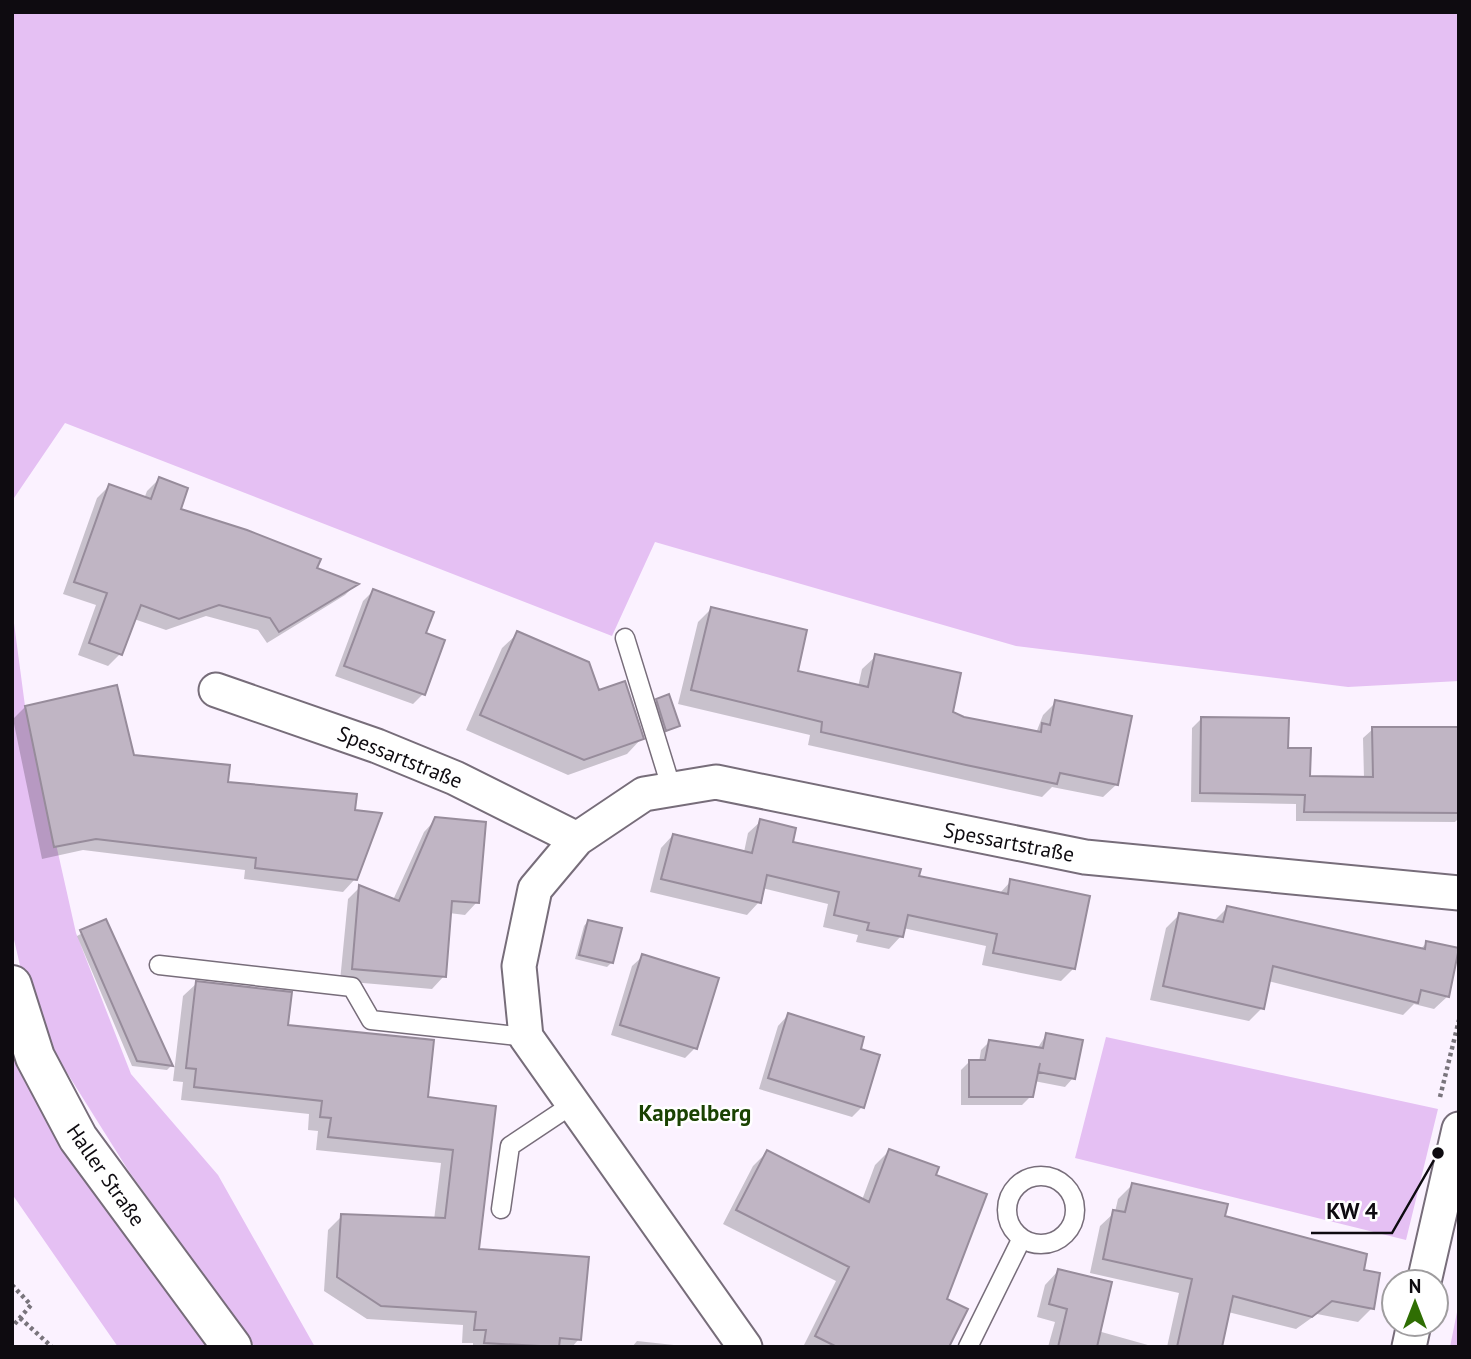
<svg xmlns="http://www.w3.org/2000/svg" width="1471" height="1359" viewBox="0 0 1471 1359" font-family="'PT Sans',sans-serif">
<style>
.green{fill:#e5c0f3}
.shadow{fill:#0003}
.building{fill:#c0b5c4;stroke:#978c9b;stroke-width:2}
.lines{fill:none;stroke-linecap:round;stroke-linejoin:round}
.service-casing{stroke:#776d7a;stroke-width:21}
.minor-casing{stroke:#776d7a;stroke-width:37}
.secondary-casing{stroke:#776d7a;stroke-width:42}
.path{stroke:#79747c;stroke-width:4.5;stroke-dasharray:3.5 3.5;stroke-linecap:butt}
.service{stroke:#fff;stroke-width:18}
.minor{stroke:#fff;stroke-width:33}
.secondary{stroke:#fff;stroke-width:38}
.labels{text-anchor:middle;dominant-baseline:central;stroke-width:5;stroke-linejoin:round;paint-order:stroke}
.street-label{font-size:21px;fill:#0e0b10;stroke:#fff}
.neighbourhood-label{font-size:23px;font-weight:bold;fill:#1a4202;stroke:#fff}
.leader{fill:none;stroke:#0e0b10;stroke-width:2.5}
.callout-dot{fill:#0e0b10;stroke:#fff;stroke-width:2.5}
.callout-label{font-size:23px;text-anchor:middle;font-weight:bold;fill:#0e0b10;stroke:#fff;stroke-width:5;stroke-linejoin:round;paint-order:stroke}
</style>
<rect width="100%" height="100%" fill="#fbf2ff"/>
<!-- green -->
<path class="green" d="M12,12H1459V681L1348,687L1016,646L655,542L612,636L65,423L12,501Z
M12,608L25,706L76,933L131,1074L218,1175L315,1347H255L128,1170L32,1017L12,931Z
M1106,1037L1438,1109L1406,1240L1075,1158Z
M12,1043L48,1124L207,1347H118L12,1194Z
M1459,1302V1347H1450Z"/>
<!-- shadow -->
<path class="shadow" d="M159,479L179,510L356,584L345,595L267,643L258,630L206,616L166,630L134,619L120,654L108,666L78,655L96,605L63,594L97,498L109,486L144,499L147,491Z
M373,591L424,634L423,694L413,704L335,676L363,601Z
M711,609L796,672L858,687L862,669L876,656L951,713L964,719L1036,733L1043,715L1056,702L1117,784L1103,797L1052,787L1042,797L808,745L810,735L678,704L698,622Z
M518,633L598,693L642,738L627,754L568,775L466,730L502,648Z
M657,701L678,725L661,735L652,705Z
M25,707L133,757L226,784L354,812L355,879L343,892L244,879L245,870L83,850L42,859L13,719Z
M1202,718L1286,749L1309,778H1364L1363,738L1373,729L1459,728V818L1455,822L1296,821V804L1191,802L1192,728Z
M436,819L477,902L465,915L449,913L444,976L432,989L340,981L348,899L360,887L393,900L424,832Z
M761,821L791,843L917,877L999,894L1011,881L1073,969L1061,981L982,965L986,946L903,928L901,936L889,949L856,942L858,935L823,927L828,904L762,888L759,902L747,915L650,892L661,848L673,835L744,852L748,833Z
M1227,908L1420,950L1427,942L1459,950L1448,996L1434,1009L1414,1004L1403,1015L1268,981L1262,1008L1249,1021L1150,1000L1166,928L1179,915L1213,922Z
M105,921L171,1066L167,1070L132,1066L77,936Z
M588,921L612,962L607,967L575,959L584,926Z
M643,956L695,1048L685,1058L611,1035L632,966Z
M197,983L426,1099L494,1107L477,1250L579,1339L572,1347H473V1343H462L463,1325L367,1319L324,1291L328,1230L342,1216L434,1220L441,1163L316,1150L318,1131L308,1130L309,1114L181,1100L183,1082L173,1081L183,996Z
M788,1015L858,1050L862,1107L852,1117L759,1089L778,1026Z
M1046,1035L1073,1078L1065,1087L1034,1081L1031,1096L1022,1105H961V1070L969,1062H979L981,1050L990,1041L1037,1049Z
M889,1151L934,1176L947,1347H803L836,1281L723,1224L753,1166L767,1152L862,1200L875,1165Z
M1132,1185L1362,1271L1372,1308L1358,1322L1317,1314L1296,1329L1228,1312L1220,1347H1167L1179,1293L1090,1273L1100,1226L1115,1212L1118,1199Z
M1058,1271L1098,1331L1155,1347H1048L1055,1322L1037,1317L1045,1285Z
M637,1341L674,1345V1347H632Z"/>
<!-- building -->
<path class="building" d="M159,477L188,488L181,509L247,530L321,559L317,568L359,584L279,632L270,618L219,605L179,619L141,605L122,655L89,643L107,593L74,582L109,484L151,499Z
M373,589L434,612L426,633L445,640L425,695L344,666Z
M711,607L807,630L798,671L868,687L875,654L961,673L953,712L964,717L1041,732L1042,723L1050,725L1055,700L1132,716L1118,785L1060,773L1057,784L966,765L821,732L822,722L691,690Z
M517,631L589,662L599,690L625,681L644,739L584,760L480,715Z
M117,685L134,755L230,765L228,782L357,794L355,810L382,813L357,880L255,868L256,858L96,839L54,847L25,706Z
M669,694L680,726L666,731L656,699Z
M1201,717L1289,718L1288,748H1311L1310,776L1373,777L1372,727H1459V813L1304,812L1305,795L1200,793Z
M435,817L486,822L479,903L452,901L446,977L352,969L359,885L399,901Z
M760,819L796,828L793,842L921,869L919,876L1008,894L1010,879L1090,896L1075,969L993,953L997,934L908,915L903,937L867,930L869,923L834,915L839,892L767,875L761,903L661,879L673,834L752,853Z
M1227,906L1425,949L1426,941L1459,948L1449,997L1421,990L1418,1003L1273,966L1264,1009L1163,986L1179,913L1223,922Z
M106,919L173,1066L137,1061L80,930Z
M588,920L622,928L613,963L579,955Z
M642,954L719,978L697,1049L620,1025Z
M196,981L292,992L288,1025L434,1040L428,1097L496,1106L479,1249L589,1257L581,1340L560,1338L559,1347L484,1343L486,1330H474L476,1312L381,1306L337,1277L341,1214L445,1218L453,1150L328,1137L331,1118L320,1117L322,1101L194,1087L196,1069L186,1068Z
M788,1013L864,1037L861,1049L880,1055L864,1108L768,1078Z
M1046,1033L1083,1040L1075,1079L1038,1072L1040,1063L1033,1097H969V1060H985L989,1040L1043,1048Z
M889,1149L939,1167L936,1175L987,1194L947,1299L968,1309L949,1347H837L815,1336L849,1267L736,1210L767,1150L869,1202Z
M1132,1183L1228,1204L1225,1216L1367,1254L1364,1270L1380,1273L1374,1309L1332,1301L1312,1317L1233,1296L1222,1347H1177L1192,1279L1103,1259L1113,1210L1125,1212Z
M1058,1269L1112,1282L1097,1347H1058L1067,1309L1049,1304Z"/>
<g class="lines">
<defs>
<path id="service" d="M625,638L672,790
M159,965L352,987L371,1020L526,1037
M1007 1210a34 34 0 1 1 68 0a34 34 0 1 1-68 0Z
M501,1209L510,1146L573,1104
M968,1347L1022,1238"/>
<path id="minor" d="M216,690L377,746L455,778L577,839
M1424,1282L1459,1129
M745,1347L526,1037L519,966L535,889L577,839L644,794L716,782L1085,857L1459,893
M1409,1347L1414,1324"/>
<path id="secondary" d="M12,985L35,1057L78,1138L232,1347"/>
</defs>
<!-- service casing -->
<use href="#service" class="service-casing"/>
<!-- minor casing -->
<use href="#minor" class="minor-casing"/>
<!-- secondary casing -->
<use href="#secondary" class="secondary-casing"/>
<!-- path -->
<path class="path" d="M1440,1097L1459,1020
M12,1285L31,1305L12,1327
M20,1318L52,1347"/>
<!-- service -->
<use href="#service" class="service"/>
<!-- minor -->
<use href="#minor" class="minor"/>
<!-- secondary -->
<use href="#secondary" class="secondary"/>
</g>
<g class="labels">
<!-- street labels -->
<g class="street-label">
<text transform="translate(400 757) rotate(22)">Spessartstraße</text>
<text transform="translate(1009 842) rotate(11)">Spessartstraße</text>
<text transform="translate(106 1175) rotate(55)">Haller Straße</text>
</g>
<!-- neighbourhood labels -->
<g class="neighbourhood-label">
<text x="695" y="1112">Kappelberg</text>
</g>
</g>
<!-- callouts -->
<path class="leader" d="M1438 1153L1392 1233H1311"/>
<circle class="callout-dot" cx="1438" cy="1153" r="7"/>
<g class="callout-label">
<text x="1352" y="1219">KW 4</text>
</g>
<!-- border -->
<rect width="1471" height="1359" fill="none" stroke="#0e0b10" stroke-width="28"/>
<!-- north arrow -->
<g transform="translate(1415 1303)"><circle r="33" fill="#ffffff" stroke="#9f9d9f" stroke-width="2"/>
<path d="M0-5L12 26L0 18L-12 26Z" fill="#2f6e03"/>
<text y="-10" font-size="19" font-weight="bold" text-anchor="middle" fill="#0e0b10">N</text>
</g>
</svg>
